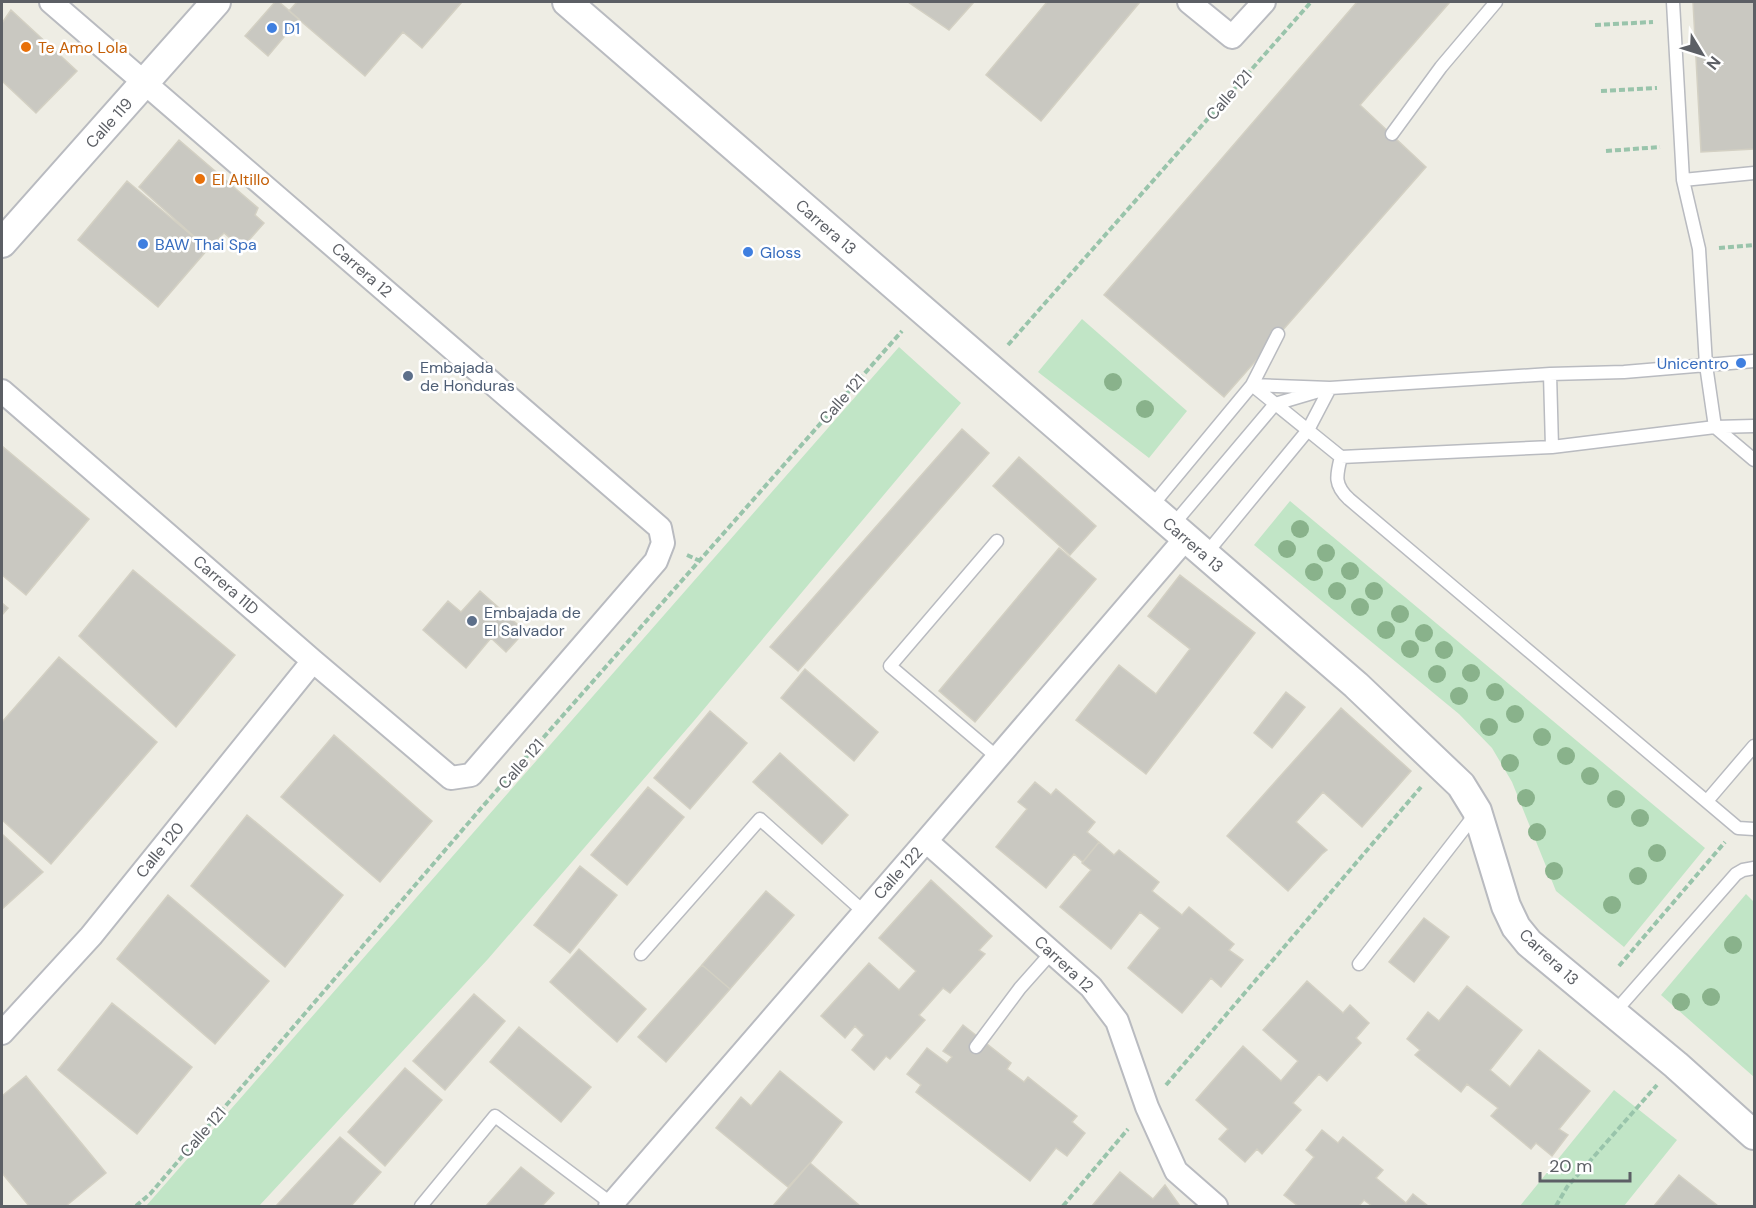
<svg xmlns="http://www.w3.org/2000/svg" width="1756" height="1208" viewBox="0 0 1756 1208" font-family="'DM Sans',sans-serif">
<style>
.green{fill:#c1e5c6}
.building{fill:#c9c8c1;stroke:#d3d0c3;stroke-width:1.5}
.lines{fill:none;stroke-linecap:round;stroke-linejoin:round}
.service-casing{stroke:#b9bbc0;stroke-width:15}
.minor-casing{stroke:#b9bbc0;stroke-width:26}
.tertiary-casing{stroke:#b9bbc0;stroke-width:32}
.path{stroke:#99c4ab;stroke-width:4;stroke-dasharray:6 3;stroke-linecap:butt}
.service{stroke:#fff;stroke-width:12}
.minor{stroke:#fff;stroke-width:22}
.tertiary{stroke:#fff;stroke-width:28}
.tree{fill:#89b28b}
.shop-dot{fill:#3f7fe0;stroke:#fff;stroke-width:2}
.food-dot{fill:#e8710a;stroke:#fff;stroke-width:2}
.service-dot{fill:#5c6f8a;stroke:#fff;stroke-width:2}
.labels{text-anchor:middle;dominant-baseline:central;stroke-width:5;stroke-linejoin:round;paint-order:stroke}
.shop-label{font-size:16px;fill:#366cbe;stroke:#fff;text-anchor:start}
.food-label{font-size:16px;fill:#c56008;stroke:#fff;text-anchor:start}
.street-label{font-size:16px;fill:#5c5f65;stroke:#fff}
.service-label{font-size:16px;fill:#4e5e75;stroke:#fff;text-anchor:start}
</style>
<rect width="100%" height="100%" fill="#eeede4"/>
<!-- green -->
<path class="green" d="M1082,319L1187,411L1149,458L1038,372Z
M899,347L961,403L693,722L488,959L259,1206H146Z
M1290,501L1705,848L1624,947L1556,891L1512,782L1492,748L1459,714L1254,545Z
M1746,894L1754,902V1077L1661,995Z
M1614,1090L1677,1140L1624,1206H1520Z"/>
<!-- building -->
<path class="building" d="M275,2H279L299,19L268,56L245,36Z
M297,2H462L422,48L403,32L365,76L289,11Z
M908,2H974L949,30Z
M1047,2H1140L1041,121L986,75Z
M1357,2H1450L1360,105L1426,167L1224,397L1104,295Z
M1693,2H1754V149L1701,152Z
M11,10L77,71L36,113L2,81V23Z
M179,140L258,208L255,215L264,223L242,248L224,233L208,249L139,187Z
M127,181L208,249L158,307L78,240Z
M962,429L989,453L798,671L770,647Z
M2,446L89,519L26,595L2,575Z
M1019,457L1096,526L1070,555L993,486Z
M1059,548L1096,579L975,722L939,691Z
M133,570L235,655L176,727L79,636Z
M1180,575L1255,633L1146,774L1076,720L1119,665L1156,694L1190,649L1148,616Z
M480,591L525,631L506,652L491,638L466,668L423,630L448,601L461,612Z
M2,603L8,608L2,615Z
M59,657L157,742L51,864L2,820V722Z
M805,669L878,732L854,761L781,698Z
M1286,692L1305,707L1272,748L1254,733Z
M1341,708L1411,771L1362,827L1323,792L1296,822L1327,850L1322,854L1288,891L1227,836Z
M710,711L747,743L690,809L654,778Z
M334,735L432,821L380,882L281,797Z
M780,753L848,815L822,844L753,782Z
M1035,782L1051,795L1056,789L1095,822L1087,832L1099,842L1083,862L1074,854L1046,888L996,847L1027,809L1018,802Z
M648,787L684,817L627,885L591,855Z
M247,815L343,895L285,967L191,886Z
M2,834L43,872L2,909Z
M1099,842L1114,855L1119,850L1159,882L1152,891L1182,915L1189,907L1234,944L1229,950L1243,960L1221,987L1211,978L1182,1013L1128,968L1160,928L1140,912L1111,949L1060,907L1091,870L1082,863Z
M580,866L617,895L570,953L534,925Z
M931,880L992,936L979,950L985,954L950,993L943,988L919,1015L925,1020L890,1059L886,1056L874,1070L852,1050L864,1035L855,1026L845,1038L821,1016L869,963L899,990L916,971L879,938Z
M766,891L794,915L730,989L702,965Z
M168,895L269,981L215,1044L117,959Z
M1424,918L1449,937L1414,982L1389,962Z
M579,949L646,1009L617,1042L550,982Z
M702,965L730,989L666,1062L638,1037Z
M1307,981L1343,1013L1350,1005L1369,1023L1356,1038L1361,1043L1327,1081L1319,1074L1293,1103L1301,1110L1262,1154L1257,1149L1245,1162L1219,1139L1228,1129L1196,1100L1243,1046L1281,1081L1298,1061L1263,1030Z
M1467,986L1522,1030L1490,1070L1510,1087L1539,1050L1590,1091L1559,1129L1568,1135L1552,1156L1536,1143L1531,1149L1491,1116L1498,1108L1467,1084L1461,1092L1415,1055L1420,1050L1407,1039L1428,1012L1439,1021Z
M474,994L505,1021L445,1090L413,1061Z
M112,1003L192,1067L137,1134L58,1070Z
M963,1025L1011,1063L1007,1069L1024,1082L1028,1077L1077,1116L1072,1122L1085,1133L1067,1156L1056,1148L1030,1181L916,1092L921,1085L907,1074L927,1048L947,1063L952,1057L943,1051Z
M519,1027L591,1087L561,1122L490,1062Z
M405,1068L442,1100L385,1166L348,1132Z
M780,1071L842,1122L810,1163L788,1187L716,1128L741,1097L751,1106Z
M26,1076L106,1173L66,1206H29L2,1173V1096Z
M1322,1130L1338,1143L1343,1137L1383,1170L1376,1178L1406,1203L1413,1194L1428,1206H1372L1364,1200L1359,1206H1298L1284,1195L1314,1157L1306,1150Z
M340,1137L381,1172L351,1206H276Z
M810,1163L860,1206H773Z
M521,1167L554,1193L542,1206H486Z
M1120,1172L1153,1199L1165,1185L1180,1206H1092Z
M1679,1175L1718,1206H1654Z"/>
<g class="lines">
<defs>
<path id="service" d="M1673,2L1683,180L1699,249L1706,365L1715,427L1754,460
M1392,134L1441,67L1496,2
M1683,180L1754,173
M1550,374L1552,447
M1252,385L1341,457L1552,447L1715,427L1754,426
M1252,385L1330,388L1550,374L1624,372L1754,361
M1341,457C1336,476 1334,485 1349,499L1738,828L1754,829
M1150,508L1252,385L1278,334
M1172,526L1275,404L1319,391
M997,541L890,666L997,757
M1205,555L1308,430L1330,388
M1707,801L1754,746
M641,954L760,819L864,912
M1359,964L1477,812
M1613,1014L1736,874L1743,870L1754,868
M976,1047L1020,988L1052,952
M421,1206L495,1116L612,1204"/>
<path id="minor" d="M1189,2L1232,37L1264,2
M2,391L313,661L451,778L471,775L656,561L663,543L660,528L51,2
M926,841L1091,987L1117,1021L1147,1107L1176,1171L1216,1206
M2,1033L91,936L313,661
M610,1206L926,841L1186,538"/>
<path id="tertiary" d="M567,2L1356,685L1461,785L1477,811L1506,906L1516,927L1529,943L1676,1065L1754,1135
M2,243L216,2"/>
</defs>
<!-- service casing -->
<use href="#service" class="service-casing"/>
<!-- minor casing -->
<use href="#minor" class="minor-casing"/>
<!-- tertiary casing -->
<use href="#tertiary" class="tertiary-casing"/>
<!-- path -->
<path class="path" d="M1595,25L1653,22
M1601,91L1657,88
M1606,151L1660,147
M1719,248L1754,245
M1008,345L1311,2
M687,555L700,561
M1619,966L1725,842
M1166,1085L1421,787
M136,1206L150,1194L483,806L902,331
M1063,1206L1128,1129
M1556,1206L1567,1187L1657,1085"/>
<!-- service -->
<use href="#service" class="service"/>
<!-- minor -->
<use href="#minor" class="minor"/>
<!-- tertiary -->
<use href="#tertiary" class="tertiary"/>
</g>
<!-- trees -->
<g class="tree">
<circle cx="1113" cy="382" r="9"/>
<circle cx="1145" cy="409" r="9"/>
<circle cx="1300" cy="529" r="9"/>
<circle cx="1287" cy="549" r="9"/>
<circle cx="1326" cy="553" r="9"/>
<circle cx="1350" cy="571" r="9"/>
<circle cx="1314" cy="572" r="9"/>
<circle cx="1337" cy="591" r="9"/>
<circle cx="1374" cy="591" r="9"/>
<circle cx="1360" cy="607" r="9"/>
<circle cx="1400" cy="614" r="9"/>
<circle cx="1386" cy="630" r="9"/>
<circle cx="1424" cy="633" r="9"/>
<circle cx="1410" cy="649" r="9"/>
<circle cx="1444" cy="650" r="9"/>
<circle cx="1471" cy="673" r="9"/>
<circle cx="1437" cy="674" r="9"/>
<circle cx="1495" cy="692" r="9"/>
<circle cx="1459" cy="696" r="9"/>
<circle cx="1515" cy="714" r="9"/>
<circle cx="1489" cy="727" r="9"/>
<circle cx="1542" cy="737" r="9"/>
<circle cx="1566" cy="756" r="9"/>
<circle cx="1510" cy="763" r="9"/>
<circle cx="1590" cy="776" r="9"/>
<circle cx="1526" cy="798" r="9"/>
<circle cx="1616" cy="799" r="9"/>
<circle cx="1640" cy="818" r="9"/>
<circle cx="1537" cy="832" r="9"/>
<circle cx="1657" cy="853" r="9"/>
<circle cx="1554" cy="871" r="9"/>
<circle cx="1638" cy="876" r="9"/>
<circle cx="1612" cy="905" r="9"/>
<circle cx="1733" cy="945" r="9"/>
<circle cx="1711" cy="997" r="9"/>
<circle cx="1681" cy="1002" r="9"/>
</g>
<!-- markers -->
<g class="shop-dot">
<circle cx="272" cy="28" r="6"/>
<circle cx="143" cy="244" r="6"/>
<circle cx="748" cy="252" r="6"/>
<circle cx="1741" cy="363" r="6"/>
</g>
<g class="food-dot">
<circle cx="26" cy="47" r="6"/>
<circle cx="200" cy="179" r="6"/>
</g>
<g class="service-dot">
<circle cx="408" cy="376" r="6"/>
<circle cx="472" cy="621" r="6"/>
</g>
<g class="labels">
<!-- shop labels -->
<g class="shop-label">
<text x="284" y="28">D1</text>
<text x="155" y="244">BAW Thai Spa</text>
<text x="760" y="252">Gloss</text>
<text x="1729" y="363" text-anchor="end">Unicentro</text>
</g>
<!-- food labels -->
<g class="food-label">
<text x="38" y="47">Te Amo Lola</text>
<text x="212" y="179">El Altillo</text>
</g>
<!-- street labels -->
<g class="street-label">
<text transform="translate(1229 95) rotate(-49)">Calle 121</text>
<text transform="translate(109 123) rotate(-48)">Calle 119</text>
<text transform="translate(826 227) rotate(41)">Carrera 13</text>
<text transform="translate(362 270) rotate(41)">Carrera 12</text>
<text transform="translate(842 399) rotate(-49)">Calle 121</text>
<text transform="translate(1193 545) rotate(41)">Carrera 13</text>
<text transform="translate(226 585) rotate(41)">Carrera 11D</text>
<text transform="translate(521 764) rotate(-49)">Calle 121</text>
<text transform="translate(160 850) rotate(-51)">Calle 120</text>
<text transform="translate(898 873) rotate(-48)">Calle 122</text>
<text transform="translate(1549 957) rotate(43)">Carrera 13</text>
<text transform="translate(1064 964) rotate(43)">Carrera 12</text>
<text transform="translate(203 1132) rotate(-49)">Calle 121</text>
</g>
<!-- service labels -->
<g class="service-label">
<text x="420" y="367">Embajada<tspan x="420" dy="18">de Honduras</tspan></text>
<text x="484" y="612">Embajada de<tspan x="484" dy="18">El Salvador</tspan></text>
</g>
</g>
<!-- border -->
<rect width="1756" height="1208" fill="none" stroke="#5c5f65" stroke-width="6"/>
<!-- north arrow -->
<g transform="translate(1702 54) rotate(128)" stroke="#ffffff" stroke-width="4.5" paint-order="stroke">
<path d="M0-4.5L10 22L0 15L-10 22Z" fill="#5c5f65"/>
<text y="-9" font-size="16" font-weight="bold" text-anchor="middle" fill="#5c5f65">N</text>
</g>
<!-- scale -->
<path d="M1540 1172v9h90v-9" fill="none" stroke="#5c5f65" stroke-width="3"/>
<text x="1549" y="1172" font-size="18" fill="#5c5f65" stroke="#ffffff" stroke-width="4.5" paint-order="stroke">20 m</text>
</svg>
